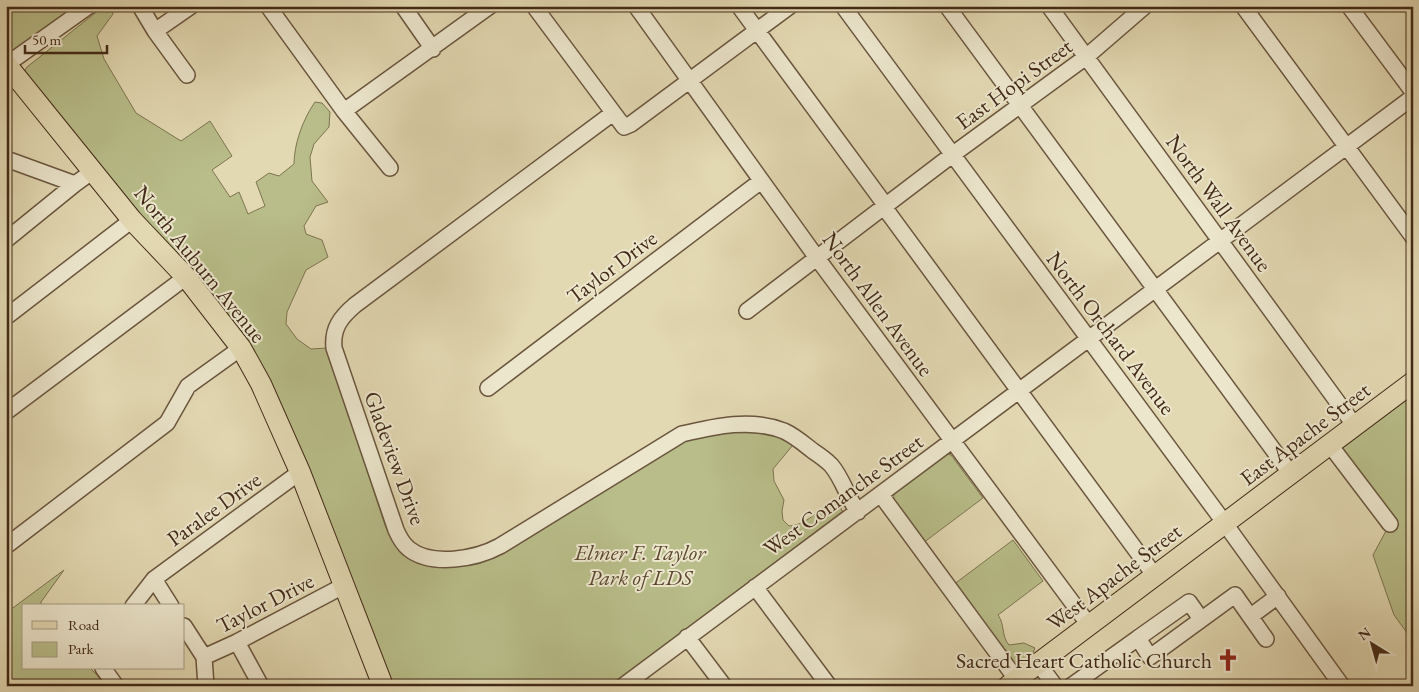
<svg xmlns="http://www.w3.org/2000/svg" width="1419" height="692" viewBox="0 0 1419 692" font-family="'EB Garamond',serif">
<style>
.green{fill:#b8bd89;stroke:#7d7450}
.lines{fill:none;stroke-linecap:round;stroke-linejoin:round}
.minor-casing{stroke:#6a563e;stroke-width:18}
.major-casing{stroke:#422a17;stroke-width:22}
.minor{stroke:#ece6cd;stroke-width:15}
.major{stroke:#e2d8b2;stroke-width:20}
.labels{text-anchor:middle;dominant-baseline:central;stroke-width:4;stroke-linejoin:round;paint-order:stroke}
.street-label{font-size:22px;fill:#422a17;stroke:#ece6cd}
.park-label{font-size:22px;font-style:italic;fill:#5a472e;stroke:#ece6cd}
.poi-label{font-size:22px;fill:#422a17;stroke:#ece6cd;text-anchor:end}
</style>
<rect width="100%" height="100%" fill="#e2d8b2"/>
<filter id="stains"><feTurbulence type="fractalNoise" baseFrequency=".004" numOctaves="4"/><feColorMatrix values="0 0 0 0 .2 0 0 0 0 .09 0 0 0 0 .02 0 0 0 .5 -.17"/></filter>
<radialGradient id="worn" r=".72"><stop offset=".6" stop-color="#630" stop-opacity="0"/><stop offset="1" stop-color="#630" stop-opacity=".3"/></radialGradient>
<!-- green -->
<path class="green" d="M6,6H76L10,56L6,53Z
M104,6L111,8L113,14L97,36L104,59L136,113L181,141L210,121L232,156L212,170L230,197L239,192L248,214L265,206L256,182L269,173L279,176L294,164C294,144 303,119 315,102L322,103L330,112L329,127L314,144L310,157L312,181L328,202L316,206L304,226L306,234L322,240L328,257L306,270L287,312L286,324L297,339L311,349L327,348L386,528L400,548L467,562L682,442L710,431L758,432L781,437L793,445L773,469L774,481L784,500L782,511L783,520L789,526C810,525 821,504 840,499L842,506L841,510L843,511L610,686H390L276,403L124,200L24,72L27,67Z
M1413,395V641L1394,615L1373,555L1387,529L1340,450Z
M946,454L951,455L983,498L923,543L893,501L894,495L897,490Z
M1013,540L1043,581L998,615C1005,624 1001,636 1009,645L1024,643L1035,648L1032,655L1015,668L953,585Z
M64,570L41,602V606H24V668H90L96,674L105,686H6V613Z"/>
<g class="lines">
<defs>
<path id="minor" d="M140,6L155,31L191,6
M268,6L344,111L390,168
M403,6L433,49
M534,6L624,127L631,124L790,6
M636,6L817,258L1089,625
M739,6L886,206
M843,6L1218,514L1342,686
M947,6L1291,474
M1049,6L1355,426
M1243,6L1413,237
M1349,6L1413,92
M155,31L187,75
M6,65L89,6
M344,111L490,6
M613,113L355,305C341,317 332,328 334,348L396,530C399,537 403,544 409,549C432,567 476,559 500,546L682,434C716,426 751,418 784,431C795,436 804,444 813,451C819,455 826,460 831,465C843,479 847,497 858,512
M6,161L9,160L75,184
M884,207L1155,576
M6,240L75,184L93,171
M747,311L952,155L1086,57L1145,6
M6,317L132,220
M488,388L761,181
M6,412L186,277
M1330,445L1390,524
M881,495L1017,680
M6,546L167,423L188,386L241,348
M154,579L171,606
M755,587L829,686
M133,606L154,579L300,472
M1251,616L1278,596
M184,626L204,657L206,686
M687,637L724,686
M1138,638L1189,602L1201,619
M237,642L261,686
M204,657L237,642L345,585
M1038,663L1055,686
M103,668L116,686
M623,686L1413,97
M1071,686L1138,638L1150,657L1235,595L1266,639"/>
<path id="major" d="M6,64L132,220L186,277L241,348L261,384L300,472L383,686
M1008,686L1413,382"/>
</defs>
<!-- minor casing -->
<use href="#minor" class="minor-casing"/>
<!-- major casing -->
<use href="#major" class="major-casing"/>
<!-- minor -->
<use href="#minor" class="minor"/>
<!-- major -->
<use href="#major" class="major"/>
</g>
<!-- icons -->
<defs>
<symbol id="church-bare" viewBox="-9 -9 18 18"><path d="M-1.2-6h2.4v3.5h3.3v2.4h-3.3V6h-2.4V-.1h-3.3v-2.4h3.3Z" fill="#8f2418" stroke="#ece6cd" stroke-width="2.5" paint-order="stroke"/></symbol>
</defs>
<g fill-rule="evenodd">
<use href="#church-bare" x="1212" y="644" width="32" height="32"/>
</g>
<g class="labels">
<!-- street labels -->
<g class="street-label">
<text transform="translate(1014 84) rotate(-36)">East Hopi Street</text>
<text transform="translate(1219 203) rotate(54)">North Wall Avenue</text>
<text transform="translate(200 264) rotate(51)">North Auburn Avenue</text>
<text transform="translate(612 267) rotate(-37)">Taylor Drive</text>
<text transform="translate(878 304) rotate(54)">North Allen Avenue</text>
<text transform="translate(1111 333) rotate(53)">North Orchard Avenue</text>
<text transform="translate(1305 434) rotate(-37)">East Apache Street</text>
<text transform="translate(395 458) rotate(70)">Gladeview Drive</text>
<text transform="translate(843 495) rotate(-36)">West Comanche Street</text>
<text transform="translate(214 509) rotate(-36)">Paralee Drive</text>
<text transform="translate(1114 577) rotate(-37)">West Apache Street</text>
<text transform="translate(265 603) rotate(-27)">Taylor Drive</text>
</g>
<!-- park labels -->
<g class="park-label">
<text x="640" y="552">Elmer F. Taylor<tspan x="640" dy="25">Park of LDS</tspan></text>
</g>
<!-- poi labels -->
<g class="poi-label">
<text x="1212" y="660">Sacred Heart Catholic Church</text>
</g>
</g>
<!-- margin -->
<rect width="1419" height="692" fill="none" stroke="#e2d8b2" stroke-width="25"/>
<rect x="8" y="8" width="1404" height="677" fill="none" stroke="#422a17" stroke-width="2.5"/>
<rect x="12" y="12" width="1394" height="667" fill="none" stroke="#422a17"/>
<!-- legend -->
<rect x="22" y="604" width="162" height="65" fill="#ece6cd" stroke="#a89b84"/>
<rect x="32" y="621" width="25" height="8" fill="#e2d8b2" stroke="#a89b84"/>
<text x="68" y="630" font-size="15" fill="#422a17">Road</text>
<rect x="32" y="642" width="25" height="15" fill="#b8bd89" stroke="#a89b84"/>
<text x="68" y="654" font-size="15" fill="#422a17">Park</text>
<!-- north arrow -->
<g transform="translate(1372 644) rotate(323)" stroke="#ece6cd" stroke-width="4" paint-order="stroke">
<path d="M0-4L9 19L0 12L-9 19Z" fill="#422a17"/>
<text y="-8" font-size="14" font-weight="bold" text-anchor="middle" fill="#422a17">N</text>
</g>
<!-- scale -->
<path d="M25 45v8h82v-8" fill="none" stroke="#422a17" stroke-width="2.5"/>
<text x="32" y="45" font-size="15" fill="#422a17" stroke="#ece6cd" stroke-width="4" paint-order="stroke">50 m</text>
<rect width="100%" height="100%" filter="url(#stains)"/>
<rect width="100%" height="100%" fill="url(#worn)"/>
</svg>
